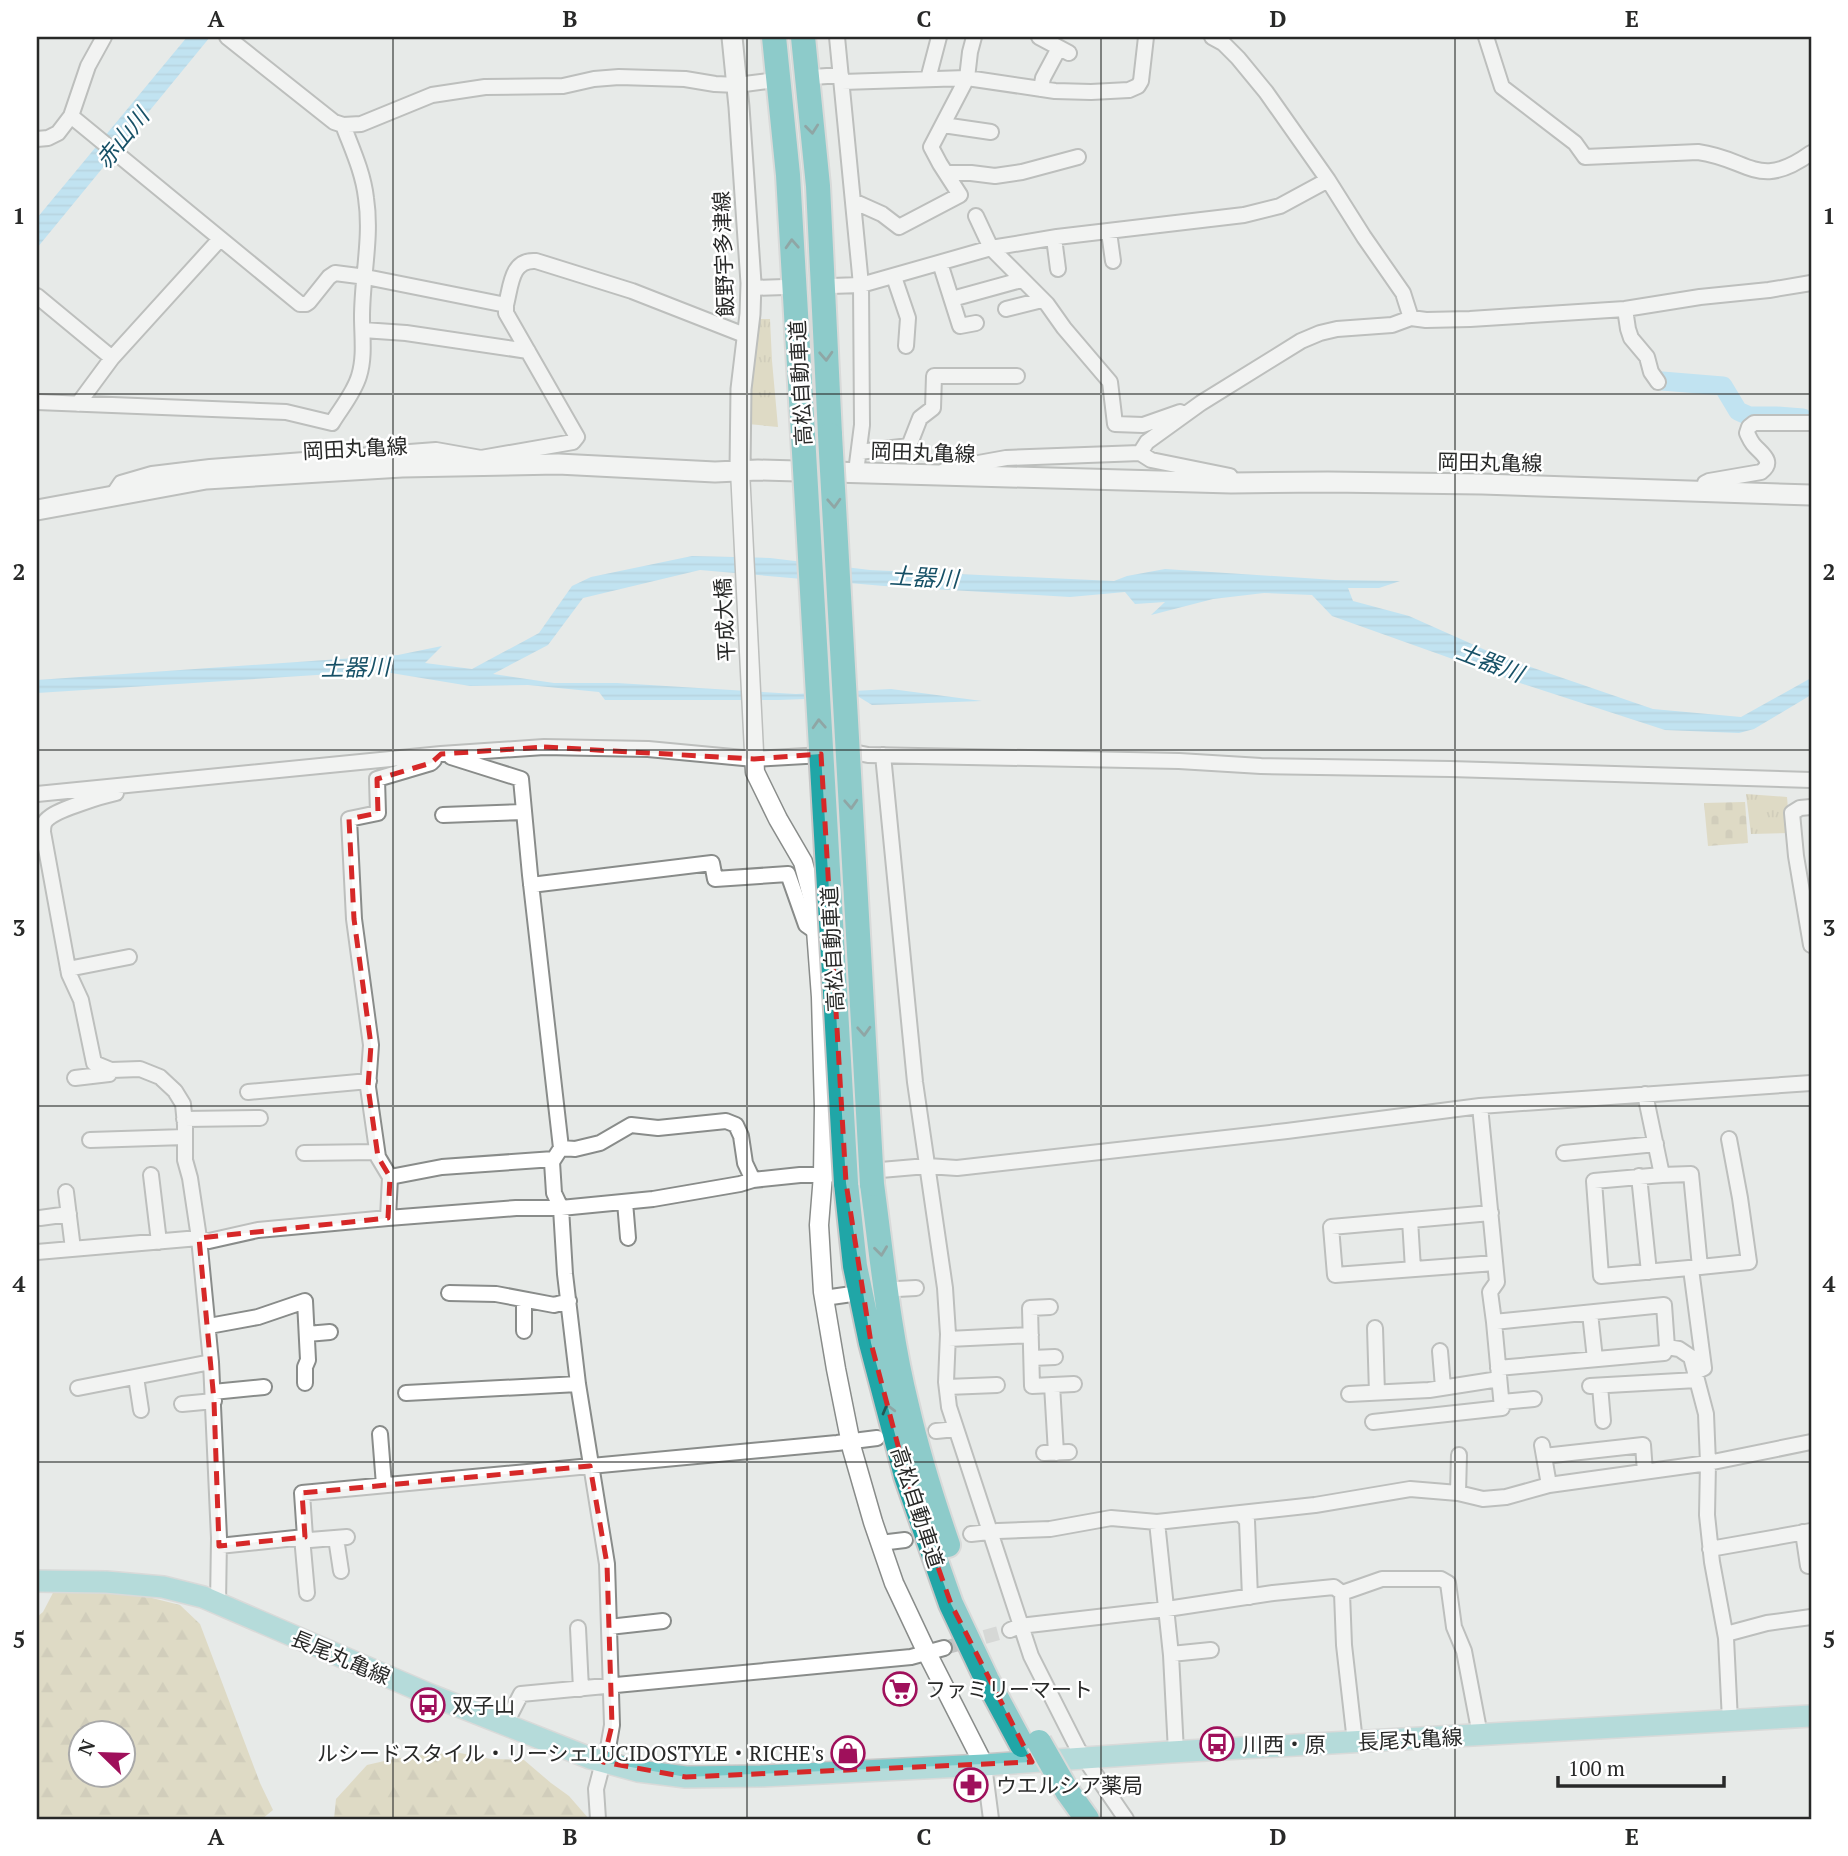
<svg xmlns="http://www.w3.org/2000/svg" width="1848" height="1856" viewBox="0 0 1848 1856" font-family="'PT Serif','Noto Sans JP',serif">
<style>
.grass{fill:url(#grass-tufts)}
.forest{fill:url(#forest-firs);fill-rule:evenodd}
.cemetery{fill:url(#cemetery-stones)}
.water{fill:url(#water-rules)}
.lines{fill:none;stroke-linecap:round;stroke-linejoin:round}
.river{stroke:#93dbfc;stroke-width:19}
.minor-tunnel{stroke:#c1c3c2;stroke-width:14;stroke-dasharray:14 7;stroke-linecap:butt}
.minor-casing{stroke:#898c8a;stroke-width:18}
.tertiary-casing{stroke:#898c8a;stroke-width:21}
.secondary-casing{stroke:#898c8a;stroke-width:23}
.primary-casing{stroke:#c7c7c7;stroke-width:24}
.motorway-casing{stroke:#c7c7c7;stroke-width:28}
.minor{stroke:#fff;stroke-width:14}
.tertiary{stroke:#fff;stroke-width:18}
.secondary{stroke:#fff;stroke-width:19}
.primary{stroke:#79caca;stroke-width:21}
.motorway{stroke:#20a6a7;stroke-width:24}
.motorway-bridge-casing{stroke:#c7c7c7;stroke-width:28;stroke-linecap:butt}
.motorway-bridge{stroke:#20a6a7;stroke-width:24}
.oneway{stroke:#255554}
.marked{fill:none;stroke:#d62828;stroke-width:5;stroke-dasharray:14 9;stroke-linejoin:round}
.grid{fill:none;stroke:#282928;stroke-width:2;stroke-opacity:0.55}
.labels{text-anchor:middle;dominant-baseline:central;stroke-width:5;stroke-linejoin:round;paint-order:stroke}
.street-label{font-size:21px;fill:#282928;stroke:#fff}
.poi-label{font-size:21px;fill:#282928;stroke:#fff;text-anchor:start}
.water-label{font-size:23px;font-style:italic;fill:#175167;stroke:#fff}
.neatline{fill:none;stroke:#282928;stroke-width:2.5}
.grid-label{font-size:23px;text-anchor:middle;font-weight:bold;fill:#282928}
</style>
<defs>
<pattern id="grass-tufts" width="24" height="20" patternUnits="userSpaceOnUse" patternTransform="scale(1.75)"><rect width="24" height="20" fill="#d3c89b"/><path d="M3 7l-1-3M5 7V3M7 7l1-3M15 17l-1-3M17 17v-4M19 17l1-3" fill="none" stroke="#b5ac86"/></pattern>
<pattern id="forest-firs" width="22" height="20" patternUnits="userSpaceOnUse" patternTransform="scale(1.75)"><rect width="22" height="20" fill="#d3c89b"/><path d="M5 1l3.5 6h-7zM16 11l3.5 6h-7z" fill="#b5ac86"/></pattern>
<pattern id="cemetery-stones" width="16" height="16" patternUnits="userSpaceOnUse" patternTransform="scale(1.75)"><rect width="16" height="16" fill="#d3c89b"/><path d="M2 7V4a2 2 0 0 1 4 0v3zM10 15v-3a2 2 0 0 1 4 0v3z" fill="#b5ac86"/></pattern>
<pattern id="water-rules" width="6" height="5" patternUnits="userSpaceOnUse" patternTransform="scale(1.75)"><rect width="6" height="5" fill="#93dbfc"/><path d="M0 2.5h6" fill="none" stroke="#7fbcd8"/></pattern>
</defs>
<rect width="100%" height="100%" fill="#e7eae8"/>
<!-- grass -->
<path class="grass" d="M757,319H770L772,361L778,427L748,424Z
M1746,794L1787,797L1790,833L1751,834Z"/>
<!-- forest -->
<path class="forest" d="M55,1589H85L152,1598L180,1605L200,1624L260,1783L273,1810L262,1819H37V1617L43,1612ZM80,1734H122V1776H80Z
M460,1753L491,1759L524,1760L551,1783L569,1796L589,1819H334L336,1799L367,1765L393,1759L430,1754Z"/>
<!-- cemetery -->
<path class="cemetery" d="M1745,802L1748,843L1708,846L1704,803Z"/>
<!-- water -->
<path class="water" d="M187,37H210L37,248V218Z
M692,556L770,558L870,570L1114,581L1127,576L1165,569L1335,580L1400,581L1379,588H1348L1353,601L1409,616L1501,657L1653,709L1741,717L1811,678V695L1754,729L1739,733L1665,730L1520,683L1332,616L1312,595L1264,593L1213,599L1151,615L1165,602L1135,604L1125,592L1070,597L884,586L700,570L583,598L548,645L493,674L554,683H617L796,694L891,689L982,701L872,705L859,697L779,700H605L599,692L528,685L470,686L379,671L37,693V680L398,655L442,646L425,663L472,669L539,633L572,586L591,577Z"/>
<g class="lines">
<!-- river -->
<path class="river" d="M1662,381L1723,386L1738,411L1749,416H1776L1803,418"/>
<!-- minor-tunnel -->
<path class="minor-tunnel" d="M944,1648L1010,1630"/>
<defs>
<path id="minor" d="M227,37L334,122L343,125L361,124L432,95L485,87L563,86L594,79L619,77L685,79L715,84L737,85L768,81
M837,37L861,285L862,425L856,472
M1039,37L1069,53
M1212,37L1223,43L1238,58L1266,92L1328,180L1364,237L1403,293L1411,318
M1486,37L1502,87L1575,143L1585,157L1698,152C1750,159 1758,191 1811,153
M813,77L841,75
M928,79L939,37
M842,82L967,78L1055,91L1091,92L1129,90L1138,86L1141,81L1146,37
M1041,89L1043,78L1059,48
M71,116L300,304H306L309,302L329,277L335,273L366,277L506,305C511,286 511,259 536,261L632,291L747,336
M943,125L991,132
M37,139L48,138L58,133L71,116L88,66L104,37
M946,173H971L995,176L1022,172L1078,157
M853,201L882,214L899,227L960,195L940,164L931,147L967,78L970,52L974,37
M976,216L991,248L1047,304L1064,328L1110,382L1115,424L1143,425L1180,412
M1109,232L1113,261
M1054,238L1058,269
M940,263L960,326L976,323
M894,277L908,318L906,346
M831,286L861,285L991,248L1057,237L1244,215L1280,206L1328,180
M751,288L785,287
M37,296L112,358
M952,299L1021,280
M1006,309L1042,300
M1625,309L1628,329L1631,338L1647,357L1651,372L1658,382
M363,330L406,333L528,351
M37,402L286,412L332,423C341,408 354,393 359,376C365,357 362,336 362,317C362,277 372,237 366,198C363,172 352,149 343,125
M78,404L112,358L220,239
M859,452L909,446L920,418L933,408L934,376H1017
M1140,453L1151,460L1230,476
M481,458L573,442L577,437L506,313V305
M944,471L951,468L1006,458L1140,453L1147,442L1201,403L1301,341L1320,333L1337,329L1392,325L1411,318L1426,320L1470,319L1625,309L1700,297L1769,290L1811,283
M1704,491L1705,483L1709,481L1761,472C1776,461 1760,453 1753,444C1750,440 1749,437 1747,433L1749,427L1754,423H1811
M111,498L121,483L152,474L210,467L436,450L481,458
M883,755L915,1082L945,1288L948,1334L946,1382L949,1407L1031,1656L1078,1749L1126,1819
M451,757L521,779L530,875L561,1148L552,1162L554,1193L561,1208L565,1274L578,1384L607,1564L612,1725L607,1754L603,1762L596,1789L598,1819
M116,793C102,796 60,809 50,817C44,821 43,825 43,832L69,974L81,1000L94,1063L111,1070L140,1069L160,1077L175,1091L183,1104L185,1125V1160L190,1178L199,1238L211,1362L219,1538L218,1604
M37,794L441,754L544,747L648,749L754,759L858,753L868,755L1179,761L1261,766L1450,769L1811,780
M1811,807L1800,808L1792,813L1796,856L1811,945
M443,815L524,812
M531,885L712,863L715,879L788,874L806,925L816,932
M68,969L129,957
M75,1078L109,1074L111,1070
M248,1092L369,1081
M1645,1094L1662,1175L1691,1174L1700,1267L1749,1262L1740,1198L1729,1139
M1480,1106L1497,1282L1490,1292L1494,1322L1664,1305L1667,1347L1679,1349L1691,1357L1706,1414L1708,1463L1707,1515L1712,1562L1726,1638L1730,1721
M184,1119L260,1118
M90,1140L185,1137
M561,1148L575,1149L600,1143L631,1125L658,1128L726,1121L736,1125L741,1136L745,1163L753,1180
M304,1153L377,1152
M1564,1153L1656,1144
M151,1175L159,1242
M1662,1175L1594,1181L1601,1276L1700,1267
M1639,1176L1649,1272
M390,1177L442,1167L554,1159
M66,1192L73,1249
M625,1202L628,1238
M1491,1213L1331,1227L1335,1275L1495,1263
M40,1218L69,1214
M388,1218L390,1177L378,1157L368,1087L371,1045L354,919L349,819L378,813L377,779L431,763L434,760
M1410,1220L1413,1269
M37,1252L199,1238L209,1241L258,1230L388,1218L516,1208H561L653,1199L740,1184L753,1180L800,1175H823L927,1166L957,1168L1287,1131L1480,1106L1811,1083
M1691,1269L1704,1368L1695,1372
M897,1289L916,1288
M449,1293L496,1294L554,1305L569,1301
M824,1298L852,1294
M524,1300V1331
M1050,1307L1030,1308L1032,1386L1074,1384
M1590,1313L1595,1359
M209,1326L258,1317L305,1301L308,1360L305,1367V1383
M1375,1328L1377,1393
M307,1334L330,1332
M948,1339L1031,1335
M1440,1351L1443,1387
M1032,1358L1055,1357
M1498,1368L1664,1353L1667,1347
M136,1377L141,1410
M1052,1385L1056,1453
M1590,1386L1697,1380
M1600,1386L1603,1421
M947,1387L997,1385
M78,1388L211,1362
M213,1392L264,1387
M406,1393L578,1384
M1349,1394L1429,1390L1499,1379
M1502,1402L1534,1399
M182,1404L214,1401
M1373,1422L1502,1408L1494,1322
M936,1431L956,1429
M380,1434L384,1485
M1542,1445L1549,1485
M1044,1453L1069,1452
M1544,1456L1643,1445L1645,1472
M1458,1493L1459,1455
M1240,1513L1247,1521L1250,1597
M1803,1532L1808,1566
M971,1534L998,1531L1050,1529L1111,1518L1157,1522
M302,1537L307,1593
M305,1537L310,1540L347,1537
M336,1538L341,1571
M880,1543L905,1540
M219,1546L305,1537L302,1493L837,1443L877,1438
M1710,1549L1811,1531
M1342,1593L1382,1579H1441L1448,1583L1454,1627L1464,1651L1480,1735
M609,1627L663,1621
M578,1628L581,1689
M1010,1630L1020,1626L1167,1609L1273,1593L1334,1587L1342,1593L1344,1645L1355,1742
M1726,1634L1767,1623L1811,1617
M1171,1654L1211,1650
M505,1725L521,1694L911,1657L944,1648
M1176,1752L1171,1655L1157,1522L1315,1505L1410,1489L1458,1493L1483,1499L1506,1497L1549,1485L1708,1463L1811,1442
M984,1765L991,1819"/>
<path id="tertiary" d="M740,470L755,772L778,819L803,862L814,903L821,997L824,1108L823,1175L819,1225L823,1292L836,1369L852,1449L873,1522L894,1583L927,1653L984,1765"/>
<path id="secondary" d="M732,37L739,107L751,283L750,314L741,389L740,470
M37,510L206,479L402,467L558,464L715,472L758,470L1231,483L1328,482L1482,484L1811,495"/>
<path id="primary" d="M37,1581L106,1582L163,1587L203,1597L433,1696L590,1758L638,1771L686,1777L761,1776L984,1765L1171,1752L1811,1716"/>
<path id="motorway" d="M774,37L788,175L803,435
M803,37L818,186L830,435
M846,1183L855,1266L871,1343L906,1476L951,1604L987,1680L1022,1745
M872,1184C882,1258 889,1334 907,1406C918,1454 932,1499 948,1545
M1067,1791L1087,1819"/>
</defs>
<!-- minor casing -->
<use href="#minor" class="minor-casing"/>
<!-- tertiary casing -->
<use href="#tertiary" class="tertiary-casing"/>
<!-- secondary casing -->
<use href="#secondary" class="secondary-casing"/>
<!-- primary casing -->
<use href="#primary" class="primary-casing"/>
<!-- motorway casing -->
<use href="#motorway" class="motorway-casing"/>
<!-- minor -->
<use href="#minor" class="minor"/>
<!-- tertiary -->
<use href="#tertiary" class="tertiary"/>
<!-- secondary -->
<use href="#secondary" class="secondary"/>
<!-- primary -->
<use href="#primary" class="primary"/>
<!-- motorway -->
<use href="#motorway" class="motorway"/>
<defs>
<path id="motorway-bridge" d="M803,435L846,1183
M830,435L872,1184
M1039,1742L1067,1791"/>
</defs>
<!-- motorway-bridge casing -->
<use href="#motorway-bridge" class="motorway-bridge-casing"/>
<!-- motorway-bridge -->
<use href="#motorway-bridge" class="motorway-bridge"/>
</g>
<!-- one-way arrows -->
<defs><path id="oneway-chevron" d="M-2-3.5L2.5 0L-2 3.5" fill="none" stroke-width="1.6" stroke-linecap="round" stroke-linejoin="round" transform="scale(1.75)"/></defs>
<g class="oneway">
<use href="#oneway-chevron" transform="translate(812 129) rotate(84)"/>
<use href="#oneway-chevron" transform="translate(792 244) rotate(-93)"/>
<use href="#oneway-chevron" transform="translate(826 356) rotate(87)"/>
<use href="#oneway-chevron" transform="translate(834 503) rotate(87)"/>
<use href="#oneway-chevron" transform="translate(819 724) rotate(-93)"/>
<use href="#oneway-chevron" transform="translate(851 804) rotate(87)"/>
<use href="#oneway-chevron" transform="translate(864 1031) rotate(87)"/>
<use href="#oneway-chevron" transform="translate(881 1251) rotate(83)"/>
<use href="#oneway-chevron" transform="translate(888 1409) rotate(-105)"/>
</g>
<!-- marked area -->
<path d="M0 0H1848V1856H0ZM544,747L754,759L821,754L846,1183L871,1343L906,1476L951,1604L1032,1762L686,1777L603,1762L612,1725L607,1564L590,1466L302,1493L305,1537L219,1546L214,1401L199,1238L388,1218L390,1177L378,1157L368,1087L371,1045L354,919L349,819L378,813L377,779L431,763L441,754Z" fill="#e7eae8" fill-opacity=".55" fill-rule="evenodd"/>
<path class="marked" d="M544,747L754,759L821,754L846,1183L871,1343L906,1476L951,1604L1032,1762L686,1777L603,1762L612,1725L607,1564L590,1466L302,1493L305,1537L219,1546L214,1401L199,1238L388,1218L390,1177L378,1157L368,1087L371,1045L354,919L349,819L378,813L377,779L431,763L441,754Z"/>
<!-- grid -->
<path class="grid" d="M393,37V1819M747,37V1819M1101,37V1819M1455,37V1819M37,394H1811M37,750H1811M37,1106H1811M37,1462H1811"/>
<!-- icons -->
<defs>
<symbol id="supermarket-ring" viewBox="-11 -11 22 22"><circle r="9.5" fill="#fff" stroke="#9f105b" stroke-width="1.5"/><path d="M-6-5.5h2.5l.6 2H6L4.5 2H-2.5L-4.4-4H-6ZM-1.5 3.2a1.3 1.3 0 1 0 .1 0ZM3 3.2a1.3 1.3 0 1 0 .1 0Z" fill="#9f105b"/></symbol>
<symbol id="bus-ring" viewBox="-11 -11 22 22"><circle r="9.5" fill="#fff" stroke="#9f105b" stroke-width="1.5"/><path d="M-5-6H5V4H4V6H2V4H-2V6H-4V4H-5ZM-3.5-4V0h7V-4ZM-3.5 1.2v1.5H-2V1.2ZM2 1.2v1.5H3.5V1.2Z" fill="#9f105b"/></symbol>
<symbol id="shop-ring" viewBox="-11 -11 22 22"><circle r="9.5" fill="#fff" stroke="#9f105b" stroke-width="1.5"/><path d="M-5-2.5h2.3a2.7 3.5 0 0 1 5.4 0H5L5.5 6h-11ZM-1.5-2.5h3a1.5 2.3 0 0 0-3 0Z" fill="#9f105b"/></symbol>
<symbol id="pharmacy-ring" viewBox="-11 -11 22 22"><circle r="9.5" fill="#fff" stroke="#9f105b" stroke-width="1.5"/><path d="M-2-6h4v4h4v4h-4v4h-4v-4h-4v-4h4Z" fill="#9f105b"/></symbol>
</defs>
<g fill-rule="evenodd">
<use href="#supermarket-ring" x="881" y="1670" width="38" height="38"/>
<use href="#bus-ring" x="409" y="1686" width="38" height="38"/>
<use href="#bus-ring" x="1198" y="1725" width="38" height="38"/>
<use href="#shop-ring" x="829" y="1734" width="38" height="38"/>
<use href="#pharmacy-ring" x="952" y="1766" width="38" height="38"/>
</g>
<g class="labels">
<!-- street labels -->
<g class="street-label">
<text transform="translate(723 254) rotate(-92)">飯野宇多津線</text>
<text transform="translate(800 383) rotate(-93)">高松自動車道</text>
<text transform="translate(355 448) rotate(-3)">岡田丸亀線</text>
<text transform="translate(923 452) rotate(2)">岡田丸亀線</text>
<text transform="translate(1490 462) rotate(1)">岡田丸亀線</text>
<text transform="translate(724 620) rotate(-93)">平成大橋</text>
<text transform="translate(832 949) rotate(-93)">高松自動車道</text>
<text transform="translate(918 1507) rotate(72)">高松自動車道</text>
<text transform="translate(341 1657) rotate(23)">長尾丸亀線</text>
<text transform="translate(1410 1739) rotate(-3)">長尾丸亀線</text>
</g>
<!-- poi labels -->
<g class="poi-label">
<text x="925" y="1689">ファミリーマート</text>
<text x="452" y="1705">双子山</text>
<text x="1242" y="1744">川西・原</text>
<text x="824" y="1753" text-anchor="end">ルシードスタイル・リーシェLUCIDOSTYLE・RICHE's</text>
<text x="996" y="1785">ウエルシア薬局</text>
</g>
<!-- water labels -->
<g class="water-label">
<text transform="translate(122 138) rotate(-51)">赤山川</text>
<text transform="translate(924 577) rotate(3)">土器川</text>
<text transform="translate(1490 662) rotate(21)">土器川</text>
<text transform="translate(355 667) rotate(-1)">土器川</text>
</g>
</g>
<!-- border -->
<rect width="1848" height="1856" fill="none" stroke="#ffffff" stroke-width="77"/>
<!-- north arrow -->
<g transform="translate(102 1754) rotate(293)"><circle r="33" fill="#ffffff" stroke="#a9a9a9" stroke-width="2"/>
<path d="M0-5L12 26L0 18L-12 26Z" fill="#9f105b"/>
<text y="-10" font-size="19" font-weight="bold" text-anchor="middle" fill="#282928">N</text>
</g>
<!-- scale -->
<path d="M1558 1776v10h166v-10" fill="none" stroke="#282928" stroke-width="3.5"/>
<text x="1568" y="1776" font-size="21" fill="#282928" stroke="#ffffff" stroke-width="5" paint-order="stroke">100 m</text>
<rect x="38" y="38" width="1772" height="1780" class="neatline"/>
<g class="grid-label">
<text x="216" y="27">A</text>
<text x="570" y="27">B</text>
<text x="924" y="27">C</text>
<text x="1278" y="27">D</text>
<text x="1632" y="27">E</text>
<text x="19" y="224">1</text>
<text x="1829" y="224">1</text>
<text x="19" y="580">2</text>
<text x="1829" y="580">2</text>
<text x="19" y="936">3</text>
<text x="1829" y="936">3</text>
<text x="19" y="1292">4</text>
<text x="1829" y="1292">4</text>
<text x="19" y="1648">5</text>
<text x="1829" y="1648">5</text>
<text x="216" y="1845">A</text>
<text x="570" y="1845">B</text>
<text x="924" y="1845">C</text>
<text x="1278" y="1845">D</text>
<text x="1632" y="1845">E</text>
</g>
</svg>
